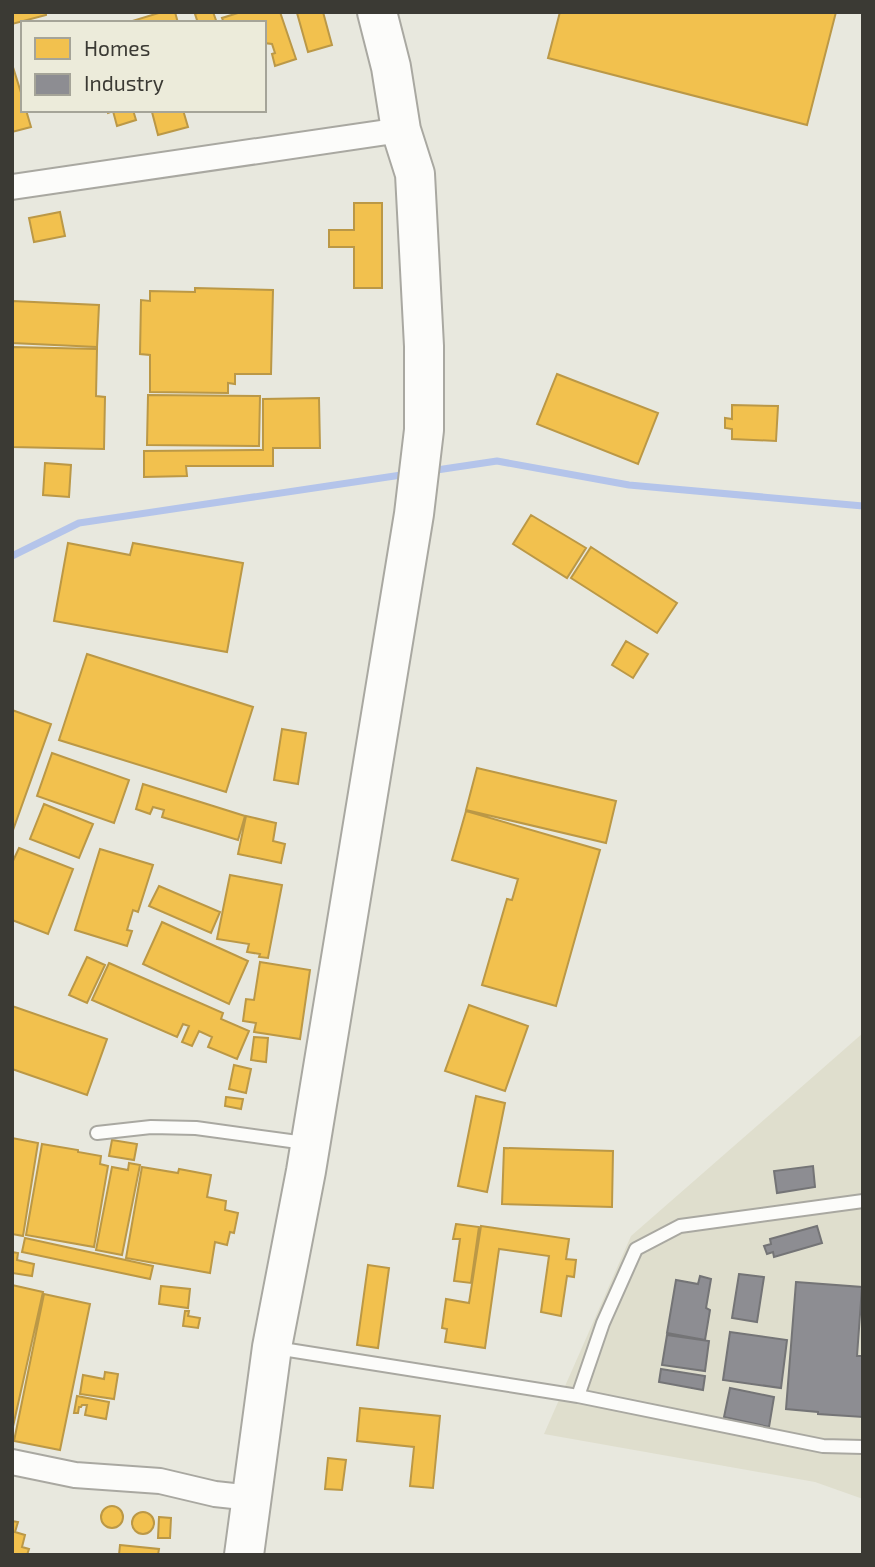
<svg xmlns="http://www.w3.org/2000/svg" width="875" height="1567" viewBox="0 0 875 1567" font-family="'Exo 2',sans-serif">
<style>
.built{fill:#dfdecd}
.homes{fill:#f2c14e;stroke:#bb9846;stroke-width:2}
.industry{fill:#8d8d92;stroke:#747476;stroke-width:2}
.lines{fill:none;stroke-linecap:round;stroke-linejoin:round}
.stream{stroke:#b4c4ea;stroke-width:7}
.lane-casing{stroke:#a9a8a1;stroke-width:16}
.street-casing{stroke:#a9a8a1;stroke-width:28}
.highway-casing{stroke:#a9a8a1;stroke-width:42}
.lane{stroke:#fcfcfa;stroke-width:12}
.street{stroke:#fcfcfa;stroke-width:24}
.highway{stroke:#fcfcfa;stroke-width:38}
</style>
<rect width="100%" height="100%" fill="#e8e8de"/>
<!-- built -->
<path class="built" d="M863,1033V1499L815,1482L544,1434L631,1236Z"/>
<!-- homes -->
<path class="homes" d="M12,12H46V15L12,24Z
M162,12H175L178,23H133L132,21Z
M200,12H213L217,23H198L195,14Z
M241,12H280L296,59L275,66L272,54L275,53L272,44L264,43V23H224L222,18Z
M323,12L332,45L308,52L297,13Z
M560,12H836L807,125L548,58Z
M12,64L23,99V110H26L31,127L12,132Z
M107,110H133L136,120L117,126L113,111L108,113Z
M157,110H183L188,127L158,135L152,112Z
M354,203H382V288H354V247H329V230H354Z
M60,212L65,236L34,242L29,218Z
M195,288L273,290L271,374H235V384L228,383V393L150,392V355L140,354L141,300L150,301V291L195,292Z
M12,301L99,305L97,347L12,343Z
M12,347L97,349L96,396L105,397L104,449L12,447Z
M557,374L658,413L638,464L537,424Z
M148,395L260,396L259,446L147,445Z
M319,398L320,448H273V466H186L187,476L144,477V451L263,450V399Z
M732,405L778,406L776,441L732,439V429L725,428V418L732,419Z
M45,463L71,465L69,497L43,495Z
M531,515L586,548L567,578L513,544Z
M68,543L130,555L133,543L243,563L227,652L54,621Z
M591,547L677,603L657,633L571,578Z
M626,641L648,654L633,678L612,665Z
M87,654L253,707L226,792L59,740Z
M12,710L51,724L12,833Z
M282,729L306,733L298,784L274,780Z
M52,753L129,780L114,823L37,796Z
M477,768L616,801L606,843L466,810Z
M143,784L245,816L238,840L162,817L164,810L153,807L150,814L136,809Z
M44,804L93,824L79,858L30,839Z
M466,811L600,850L556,1006L482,985L507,899L512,900L518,879L452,860Z
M246,816L276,823L273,841L285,844L281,863L238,854Z
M19,848L73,869L48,934L12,920V863Z
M100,849L153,865L138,912L133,910L127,930L132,931L127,946L75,930Z
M230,875L282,885L268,958L259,957L260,954L247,952L249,944L217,939Z
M159,886L220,912L211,933L149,906Z
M162,922L248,961L229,1004L143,964Z
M87,957L105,965L87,1003L69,995Z
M260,962L310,970L300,1039L254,1032L256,1023L243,1021L246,999L254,1000Z
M109,963L223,1013L221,1019L249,1031L237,1059L208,1047L212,1037L199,1031L192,1046L182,1042L189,1026L183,1024L177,1037L92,1000Z
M469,1005L528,1026L505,1091L445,1071Z
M12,1006L107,1039L87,1095L12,1069Z
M254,1037L268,1038L266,1062L251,1060Z
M234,1065L251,1069L246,1093L229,1089Z
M476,1096L505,1103L487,1192L458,1186Z
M226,1097L243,1099L241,1109L225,1106Z
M12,1138L38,1143L23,1236L12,1234Z
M112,1140L137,1144L134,1160L109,1156Z
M42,1144L78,1150V1152L101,1156L100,1164L108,1166L94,1247L26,1235Z
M504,1148L613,1151L612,1207L502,1204Z
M129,1163L140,1165L122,1255L96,1250L112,1167L128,1170Z
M142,1167L178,1173L179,1169L211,1175L207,1197L226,1201L225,1210L238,1213L234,1233L230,1232L227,1245L215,1242L210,1273L126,1258Z
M456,1224L479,1227L471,1283L454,1281L460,1239H453Z
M481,1226L569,1239L566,1259L576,1260L574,1277L567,1276L561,1316L541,1312L549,1256L499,1249L485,1348L445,1342L447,1329L442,1328L446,1299L469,1303Z
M25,1238L153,1266L150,1279L22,1252Z
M12,1252L18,1253L17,1260L34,1264L32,1276L12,1273Z
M368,1265L389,1268L378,1348L357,1345Z
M12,1285L43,1292L12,1431Z
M161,1286L190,1289L188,1308L159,1304Z
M44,1294L90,1304L60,1450L14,1441Z
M185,1311H189L188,1316L200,1318L198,1328L183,1326Z
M105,1372L118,1374L114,1399L80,1394L83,1375L104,1379Z
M77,1396L109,1402L106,1419L85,1415L87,1405H82L81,1407H79L78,1413H74Z
M360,1408L440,1416L433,1488L410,1486L414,1447L357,1441Z
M328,1458L346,1460L342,1490L325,1489Z
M101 1517a11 11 0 1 1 22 0a11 11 0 1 1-22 0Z
M132 1523a11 11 0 1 1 22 0a11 11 0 1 1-22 0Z
M159,1517L171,1518L170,1538H158Z
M12,1521L18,1522L15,1532L25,1535L22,1547L29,1549L27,1555H12Z
M120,1545L159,1549L158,1555H119Z"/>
<!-- industry -->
<path class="industry" d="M813,1166L815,1187L777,1193L774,1171Z
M817,1226L822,1243L774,1257L773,1252L767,1254L764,1246L771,1244L770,1239Z
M739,1274L764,1277L757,1322L732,1318Z
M700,1276L711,1279L706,1308L710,1310L705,1340L667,1333L676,1280L698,1284Z
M796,1282L862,1287L857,1356H863V1417L818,1414V1412L786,1409Z
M730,1332L787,1340L781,1388L723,1380Z
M667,1335L709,1341L705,1371L662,1365Z
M661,1369L705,1376L703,1390L659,1382Z
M730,1388L774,1397L769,1427L724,1417Z"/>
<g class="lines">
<!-- stream -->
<path class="stream" d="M430,471L497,461L629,485L863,506
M12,556L79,523L408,474"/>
<defs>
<path id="lane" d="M97,1133L151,1127L196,1128L305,1143
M276,1348L578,1396L823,1446L863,1447
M578,1396L603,1323L636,1249L680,1226L863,1201"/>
<path id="street" d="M12,187L401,130
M12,1462L75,1475L160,1481L215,1494L252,1498"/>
<path id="highway" d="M244,1555L272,1347L306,1171L414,514L424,430V346L415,174L401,130L391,67L377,12"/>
</defs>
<!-- lane casing -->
<use href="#lane" class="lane-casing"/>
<!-- street casing -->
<use href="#street" class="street-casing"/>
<!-- highway casing -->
<use href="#highway" class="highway-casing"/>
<!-- lane -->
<use href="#lane" class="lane"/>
<!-- street -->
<use href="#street" class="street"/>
<!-- highway -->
<use href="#highway" class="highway"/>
</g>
<!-- border -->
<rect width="875" height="1567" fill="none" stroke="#3b3a34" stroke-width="28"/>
<!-- legend -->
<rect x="21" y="21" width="245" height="91" fill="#ecebda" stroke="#a5a498" stroke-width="2"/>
<rect x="35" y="38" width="35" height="21" fill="#f2c14e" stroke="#a5a498" stroke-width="2"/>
<text x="84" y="56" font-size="21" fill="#3b3a34">Homes</text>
<rect x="35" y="74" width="35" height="21" fill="#8d8d92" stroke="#a5a498" stroke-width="2"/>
<text x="84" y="91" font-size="21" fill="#3b3a34">Industry</text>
</svg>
